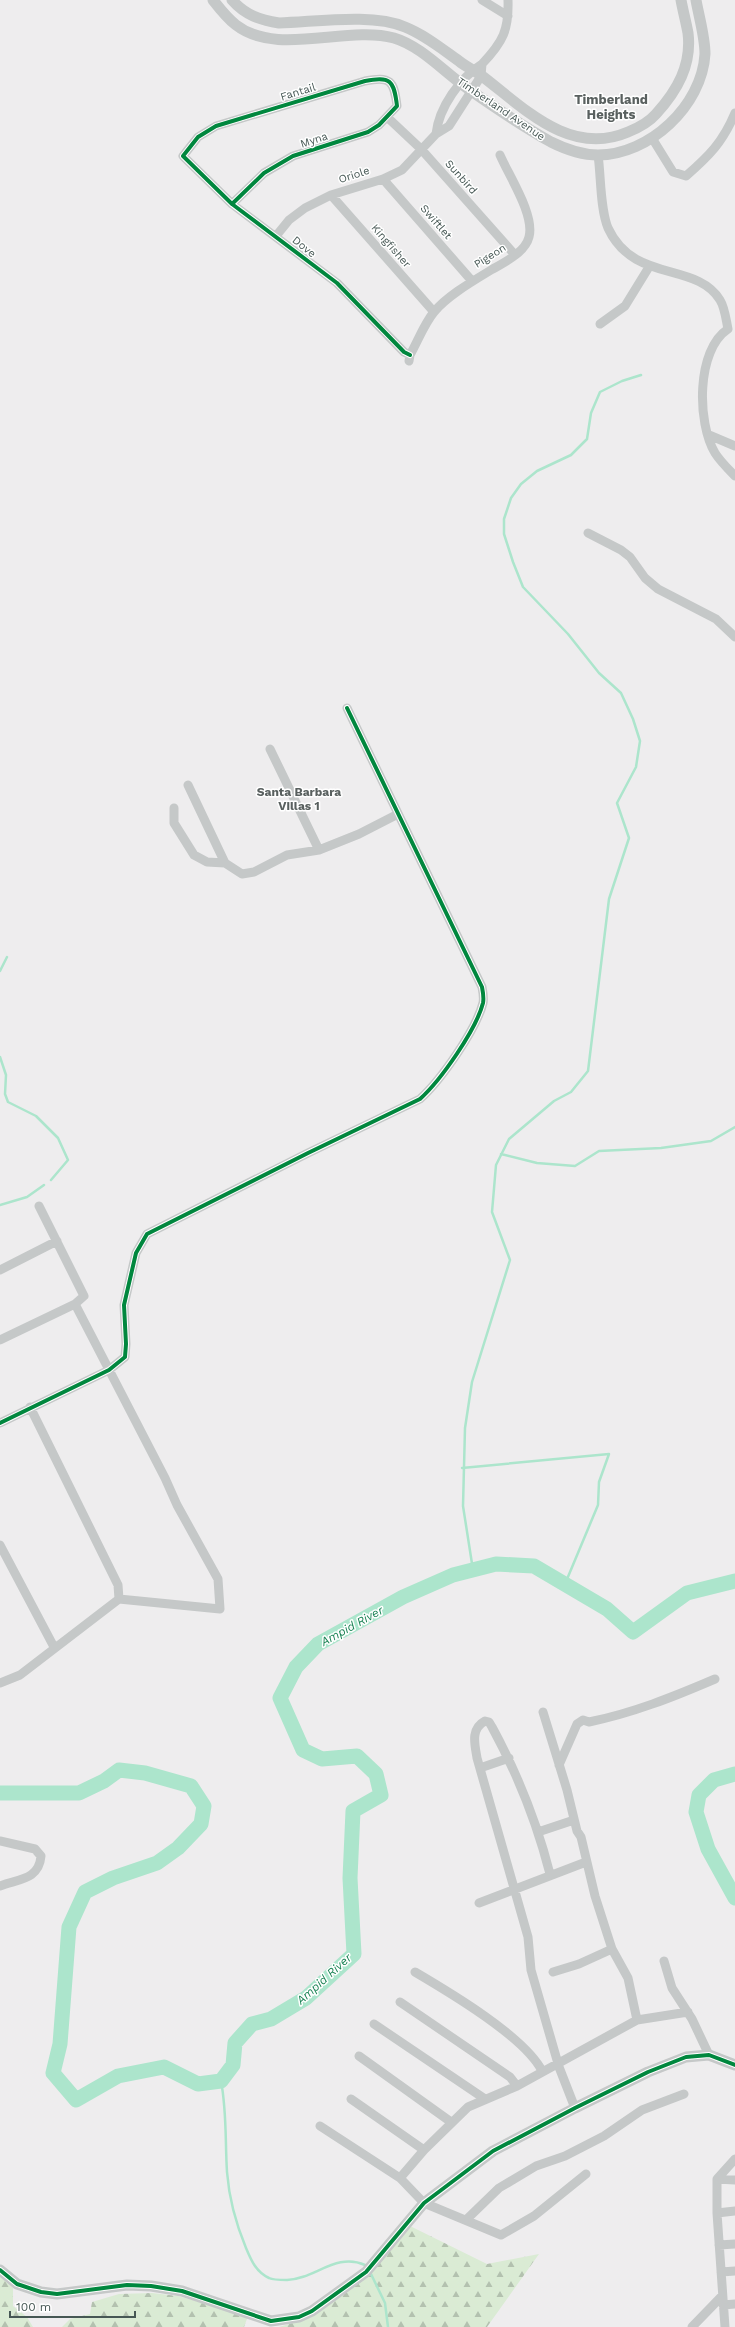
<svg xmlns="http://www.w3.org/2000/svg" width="735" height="2327" viewBox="0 0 735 2327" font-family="'Work Sans',sans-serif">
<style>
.forest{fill:url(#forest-firs)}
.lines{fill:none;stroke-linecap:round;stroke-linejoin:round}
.stream{stroke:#ace5cc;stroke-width:2.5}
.river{stroke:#ace5cc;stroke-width:15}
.minor{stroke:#c5c8c8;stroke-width:9}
.tertiary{stroke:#c5c8c8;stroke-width:11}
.cycleway-casing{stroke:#fff;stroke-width:6}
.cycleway{stroke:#00873e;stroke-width:4}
.labels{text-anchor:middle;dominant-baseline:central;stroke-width:3;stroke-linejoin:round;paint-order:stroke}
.street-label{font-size:11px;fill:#465754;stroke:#fff}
.neighbourhood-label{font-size:12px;font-weight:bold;fill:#59605f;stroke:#fff}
.water-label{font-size:12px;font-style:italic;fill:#198354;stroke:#fff}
.quarter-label{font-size:13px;font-weight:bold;fill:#59605f;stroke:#fff}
</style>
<defs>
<pattern id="forest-firs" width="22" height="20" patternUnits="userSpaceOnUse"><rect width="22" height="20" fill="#daebd4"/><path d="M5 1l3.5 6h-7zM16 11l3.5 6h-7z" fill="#b3c1af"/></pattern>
</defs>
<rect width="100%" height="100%" fill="#eeedee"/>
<!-- forest -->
<path class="forest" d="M410,2226L487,2264L539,2254L487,2327H279L312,2317Z
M0,2276L13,2288V2306L27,2317L33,2327H0Z
M152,2293L178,2296L248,2316L244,2327H62L70,2319L90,2314L92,2302L119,2294Z"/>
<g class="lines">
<!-- stream -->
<path class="stream" d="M0,971L7,957
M0,1057L6,1075L5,1094L8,1102L36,1116L58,1138L68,1160L51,1180
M501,1154L537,1163L575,1166L599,1151L661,1148L711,1141L735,1127
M0,1205L27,1197L44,1185
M462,1468L609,1454L599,1482L598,1505L565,1584
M473,1570L463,1506L465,1428L472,1382L510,1260L492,1212L496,1165L509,1139L554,1101L571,1092L588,1071L609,899L629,838L617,803L636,767L640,741L633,719L621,693L599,673L568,634L523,587L513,562L504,534V519L511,498L521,484L537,471L571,455L587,439L591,413L600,392L622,381L641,375
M221,2081C227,2112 225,2141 227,2172C229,2198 236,2224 246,2248C251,2260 256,2272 269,2278C273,2280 282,2280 287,2280C315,2279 336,2252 365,2265
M371,2274L385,2303L388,2327"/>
<!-- river -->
<path class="river" d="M735,1774L714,1780L699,1795L696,1812L708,1849L735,1898
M0,1793H79L104,1781L119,1770L145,1773L191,1786L204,1806L201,1824L178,1848L157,1863L113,1878L85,1892L69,1927L60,2044L53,2073L76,2100L118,2076L164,2067L198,2084L221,2081L233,2065L235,2043L252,2024L271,2019L306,1998L354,1954L350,1878L353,1811L381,1795L376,1774L357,1756L322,1759L303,1750L280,1698L296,1667L318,1644L403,1597L453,1575L496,1564L534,1566L607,1609L633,1632L687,1593L735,1581"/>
<!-- minor -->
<path class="minor" d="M482,0L508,16
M482,64C503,42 509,30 508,0
M387,117L421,149L515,255
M652,138L673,172L686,176C709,156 723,142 735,113
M598,155C601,175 600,209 608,228C634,284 696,261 720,300C725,308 726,320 728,329
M383,179L472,281
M331,195L434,312
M232,204L264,173L293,156L368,132L379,125L397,106C394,80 390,76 365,81L216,126L198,137L183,156L232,204L337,283L404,352L410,355
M276,236L289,220L305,208L331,195L383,179L402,170L436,134L449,126L481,76L482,64C460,78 439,107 436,134
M600,324L625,306L649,267
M728,329C696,350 697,423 715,453C720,461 728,469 735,476
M409,361L410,355C418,341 424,324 434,312C447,296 473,281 491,270C503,263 525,253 529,237C535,215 509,176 500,155
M709,435L735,446
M588,533L621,550L630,557L645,578L658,589L716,619L735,637
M270,749L319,850
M188,785L225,863L242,874L254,872L287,855L319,850L359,834L398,814
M174,808V823L194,855L207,862L225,863
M0,1270L57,1241
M0,1340L75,1304L84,1296L39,1206
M30,1407L118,1585L119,1599
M0,1423L109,1370L125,1357L126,1344L124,1305L136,1253L147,1234L308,1153L420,1099C441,1080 476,1030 483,1003C484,998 483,992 482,987L347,708
M0,1545L54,1647
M0,1683L20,1675L119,1599L220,1609L218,1579L177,1505L165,1478L75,1304
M559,1765L577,1724L583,1720L589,1722C633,1713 673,1697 715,1679
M480,1768L509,1758
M538,1832L574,1820
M0,1841L35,1849L41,1856C39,1880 18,1879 0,1886
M550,1874C537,1823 517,1773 492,1727L489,1722L485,1721C470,1729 475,1745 477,1758L528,1937L531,1970L559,2067L575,2108
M479,1903L586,1862
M664,1961L672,1988L692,2019L709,2055
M415,1972C449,1992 525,2037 542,2071
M553,1972L579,1964L612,1949
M400,2002L510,2077L517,2086
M637,2020L688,2012
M374,2024L485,2099
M359,2056L451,2122
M351,2099L424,2150
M320,2126L400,2178L424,2203L501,2235L534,2216L586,2174
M400,2178L424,2150L468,2107L517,2086L637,2020L628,1978L612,1949L595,1896L581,1837L577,1831L567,1790L543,1712
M717,2179L735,2180
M717,2213L735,2211
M467,2219L499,2188L536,2166L565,2156L604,2136L642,2110L684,2094
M719,2245L735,2244
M721,2272L735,2271
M723,2305L735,2304
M692,2327L722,2296
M725,2327L717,2213V2179L735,2159"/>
<!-- tertiary -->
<path class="tertiary" d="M213,0C220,9 227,18 236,25C277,57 346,25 394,38C421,46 444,72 467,88C494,107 522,126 551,142C565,149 581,155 598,155C649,155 702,106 705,54C705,37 699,17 696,0
M232,0C245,15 260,20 279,23C316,22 372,13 405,27C425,35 442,49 459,61C466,67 474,70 482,76C524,108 570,157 628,132C638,128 649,122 656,114C677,91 692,65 688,33C686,22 683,11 681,0
M0,2270L17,2284L41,2292L57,2294L127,2285L151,2286L182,2291L271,2321L299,2317L312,2311L366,2272L424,2203L493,2151L575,2108L648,2072L686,2057L709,2055L735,2065"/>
<defs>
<path id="cycleway" d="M232,204L264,173L293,156L368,132L379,125L397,106C394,80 390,76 365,81L216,126L198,137L183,156L232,204L337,283L404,352L410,355
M0,1423L109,1370L125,1357L126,1344L124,1305L136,1253L147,1234L308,1153L420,1099C441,1080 476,1030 483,1003C484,998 483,992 482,987L347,708
M0,2270L17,2284L41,2292L57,2294L127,2285L151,2286L182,2291L271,2321L299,2317L312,2311L366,2272L424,2203L493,2151L575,2108L648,2072L686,2057L709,2055L735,2065"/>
</defs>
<!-- cycleway casing -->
<use href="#cycleway" class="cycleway-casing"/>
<!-- cycleway -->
<use href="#cycleway" class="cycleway"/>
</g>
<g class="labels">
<!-- street labels -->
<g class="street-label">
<text transform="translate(298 92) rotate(-17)">Fantail</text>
<text transform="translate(501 109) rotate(34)">Timberland Avenue</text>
<text transform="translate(314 140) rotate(-18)">Myna</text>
<text transform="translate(354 175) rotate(-18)">Oriole</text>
<text transform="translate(461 177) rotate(48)">Sunbird</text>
<text transform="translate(436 222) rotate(49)">Swiftlet</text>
<text transform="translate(391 246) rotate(49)">Kingfisher</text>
<text transform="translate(304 247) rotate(39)">Dove</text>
<text transform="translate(490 256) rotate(-32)">Pigeon</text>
</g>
<!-- neighbourhood labels -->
<g class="neighbourhood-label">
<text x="299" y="792">Santa Barbara<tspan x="299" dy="14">Villas 1</tspan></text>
</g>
<!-- water labels -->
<g class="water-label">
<text transform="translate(352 1626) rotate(-29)">Ampid River</text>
<text transform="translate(324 1979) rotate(-42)">Ampid River</text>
</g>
<!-- quarter labels -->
<g class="quarter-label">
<text x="611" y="99">Timberland<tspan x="611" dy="15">Heights</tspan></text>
</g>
</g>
<!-- scale -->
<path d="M10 2311v6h125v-6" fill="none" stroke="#465754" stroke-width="2"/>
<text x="16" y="2311" font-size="12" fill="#465754" stroke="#ffffff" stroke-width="3" paint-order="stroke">100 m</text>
</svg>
